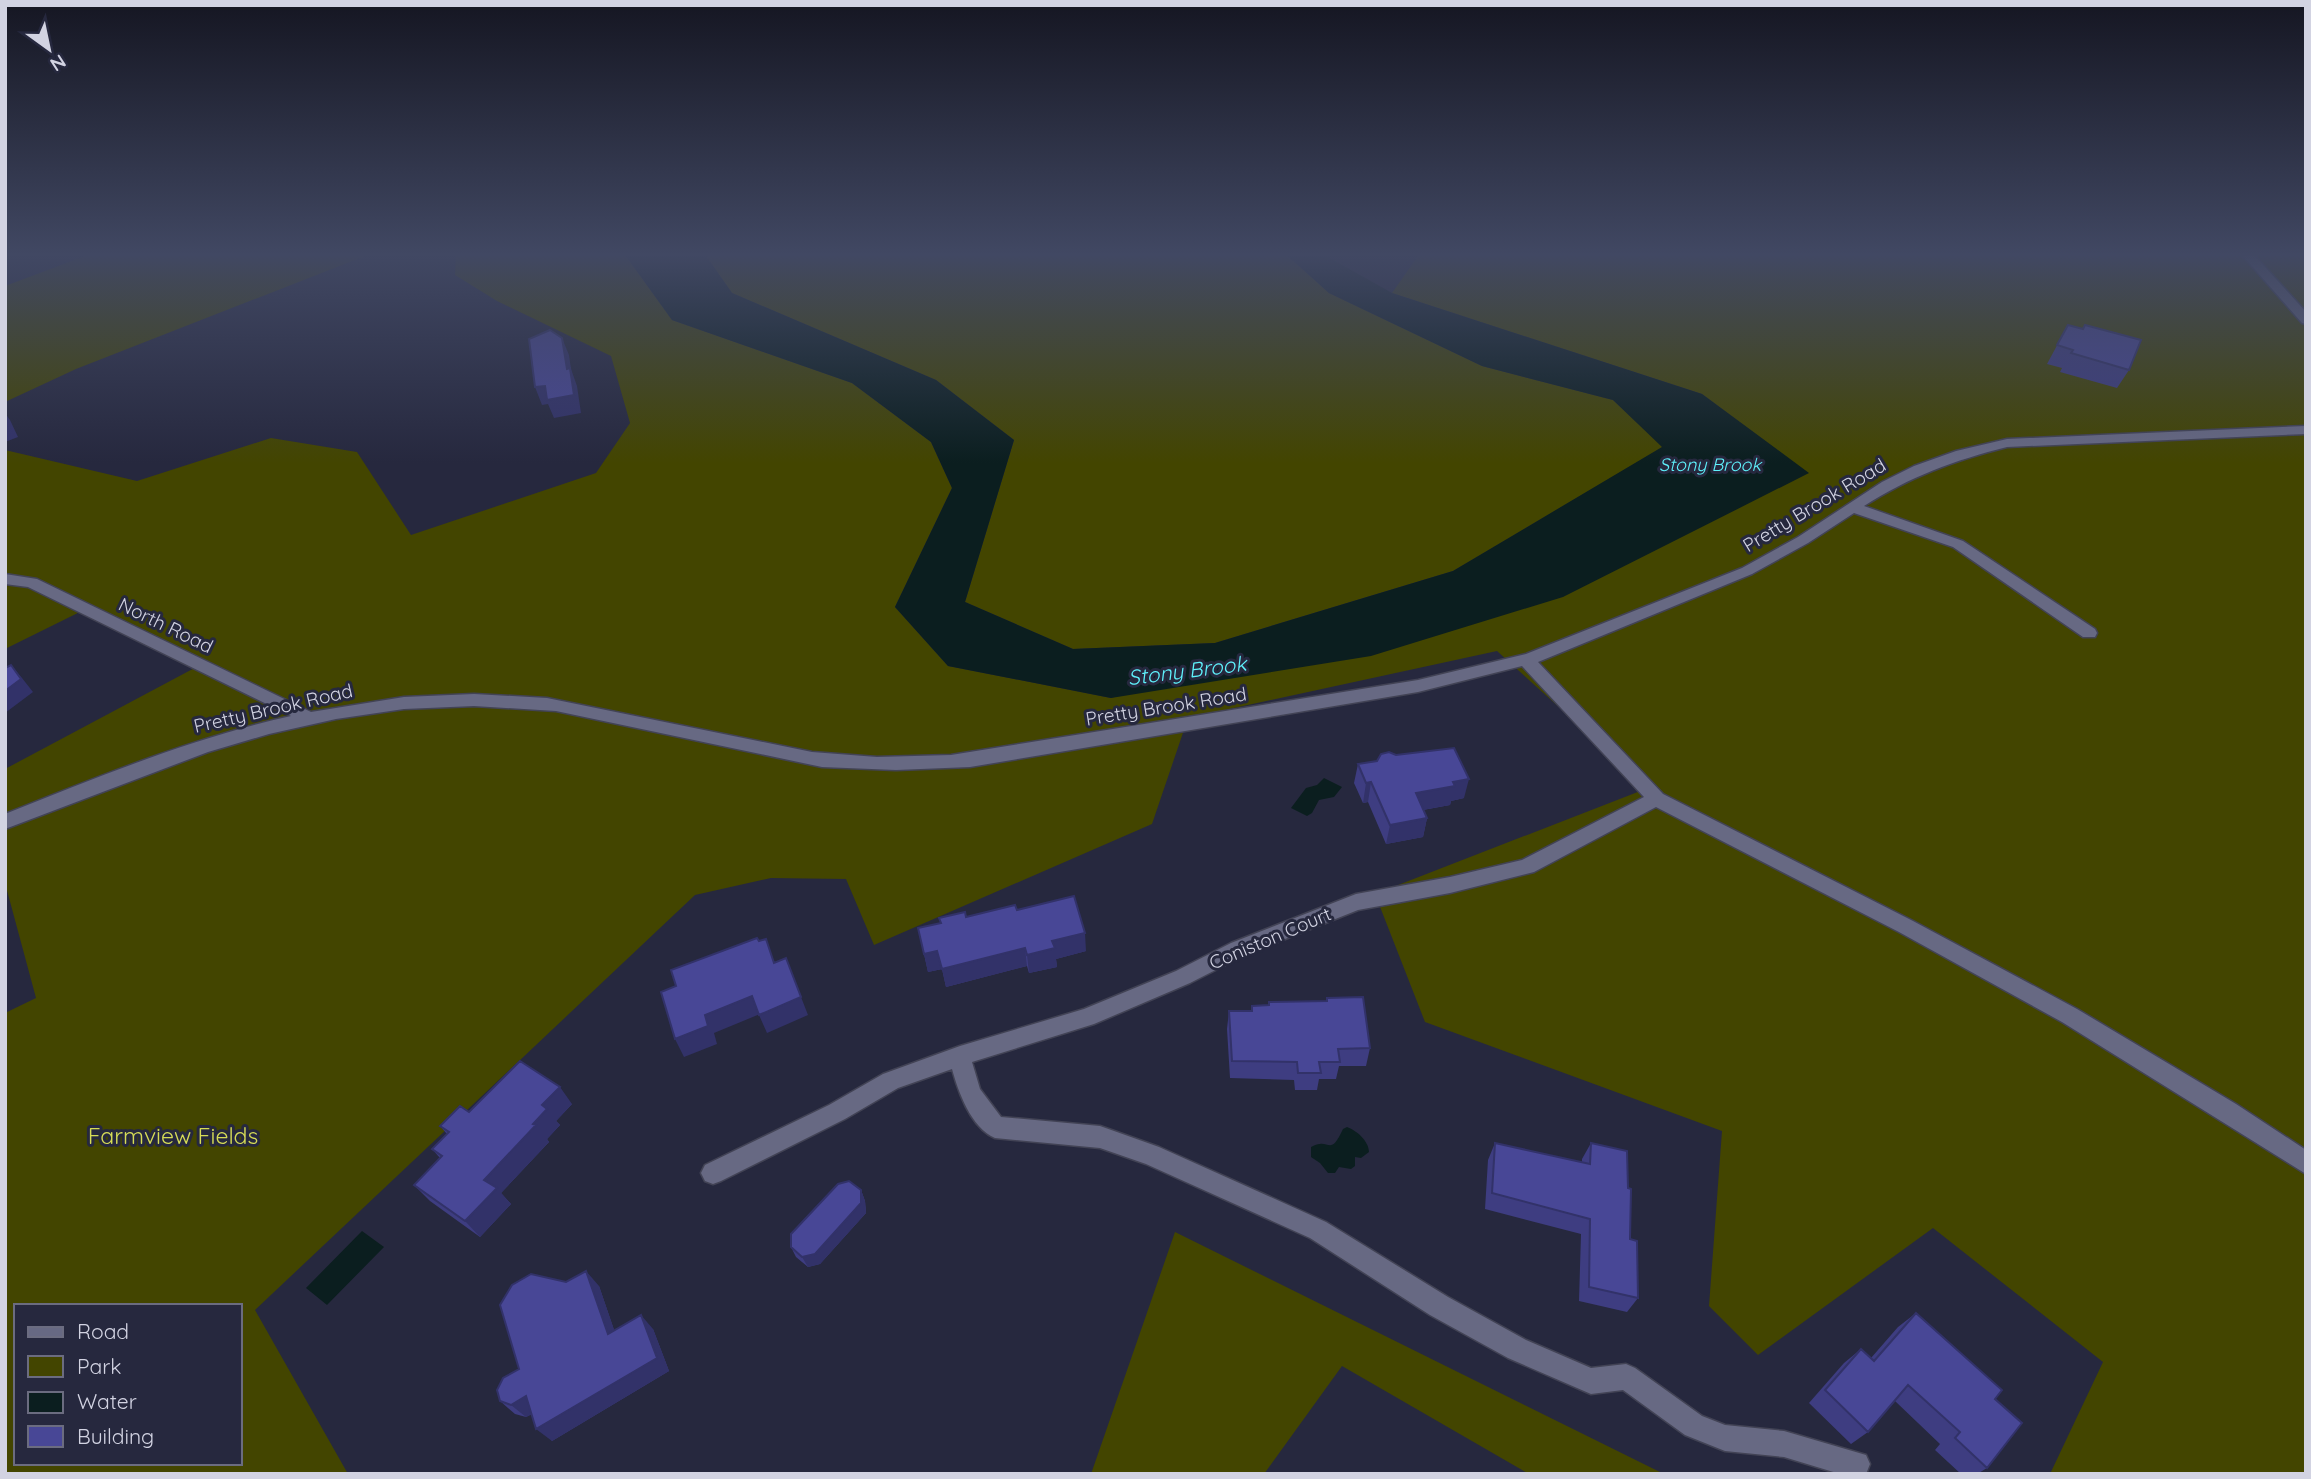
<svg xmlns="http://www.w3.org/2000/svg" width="2311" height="1479" viewBox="0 0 2311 1479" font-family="Quicksand,sans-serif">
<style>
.green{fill:#434500;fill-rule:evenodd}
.water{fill:#0b1e1f}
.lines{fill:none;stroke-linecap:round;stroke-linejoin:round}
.minor-casing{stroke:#424355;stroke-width:3}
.minor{fill:#676983;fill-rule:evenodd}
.wall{fill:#3e3d81}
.shaded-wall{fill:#323269}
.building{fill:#484796;stroke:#323269;stroke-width:2}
.labels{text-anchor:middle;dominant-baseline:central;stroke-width:6;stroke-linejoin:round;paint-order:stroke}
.far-water-label{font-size:18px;font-style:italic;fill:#5ff2fc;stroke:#26283e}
.street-label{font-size:19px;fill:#d2d3e2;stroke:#26283e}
.water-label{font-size:21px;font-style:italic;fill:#5ff2fc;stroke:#26283e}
.near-park-label{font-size:23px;fill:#d6dc56;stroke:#26283e}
</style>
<rect width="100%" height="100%" fill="#26283e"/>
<!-- green -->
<path class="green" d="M85,256H365L76,369L5,402V286Z
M456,256H626L672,320L852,383L931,442L952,488L895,607L948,666L1111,698L1808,473L1702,394L1392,293L1418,256H2306V1474H2050L2103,1362L1933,1228L1758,1355L1709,1306L1722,1131L1425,1022L1375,894L1648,788L1497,651L1188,718L1152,824L874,945L846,879L771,878L695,895L255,1310L348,1474H5V1013L36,998L5,883V769L202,664L92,606L5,649V450L137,481L271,438L357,452L411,535L596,473L630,423L611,356L497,301L455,275ZM16,1306H240V1463H16Z
M706,256H1288L1329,293L1482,366L1613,400L1663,447L1453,571L1215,643L1073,649L965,602L1014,440L936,380L732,293Z
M1175,1232L1664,1474H1529L1342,1366L1264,1474H1091Z"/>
<!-- water -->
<path class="water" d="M626,256H706L732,293L936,380L1014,440L965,602L1073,649L1215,643L1453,571L1662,447L1613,400L1482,366L1329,293L1288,256H1326L1392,293L1702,394L1809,473L1563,597L1371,656L1111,698L948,666L895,607L952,488L931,442L852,383L672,320Z
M1324,778L1342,787L1334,797L1319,800L1312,813L1307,816L1291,808L1306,788L1317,785Z
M1347,1127C1356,1130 1369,1141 1369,1152L1361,1158L1355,1157V1166L1351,1169L1339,1167L1335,1173H1328L1320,1163L1311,1157V1147C1330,1136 1329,1159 1343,1129Z
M362,1231L384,1247L327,1305L306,1288Z"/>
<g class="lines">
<defs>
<path id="minor" d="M2243,256H2255L2306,312V324L2302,323Z
M2306,426V434L2007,447C1955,460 1909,477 1864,506L1963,541L2095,629L2097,633L2095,637H2083L1953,547L1854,513L1808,543L1752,574L1538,662L1663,794L1913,921L2077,1009L2236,1104L2306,1150V1174L2062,1022L1899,932L1656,807L1534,872L1450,893L1358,910L1245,955L1190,983L1094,1024L972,1062L980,1089L1001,1117L1100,1126L1159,1147L1326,1222L1448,1297L1526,1340L1591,1368L1626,1364L1635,1368L1702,1416L1725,1425L1784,1431L1866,1455L1870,1464L1866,1474H1840L1784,1457L1725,1451L1685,1435L1623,1390L1591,1394L1508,1358L1430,1315L1310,1238L1146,1164L1100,1148L995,1138C971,1128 958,1091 952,1069L898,1088L845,1119L721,1181L713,1184L705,1181L701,1173L705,1165L829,1105L883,1074L960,1046L1084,1009L1176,971L1231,943L1356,894L1450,877L1522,860L1644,797L1522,666L1418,692L970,767L896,770L822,767L556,711L474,706L404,709L336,719L269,734L208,752L5,829V814C98,777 192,738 291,716L28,587L5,584V574L37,579L311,712L404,697L474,694L547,698L812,752L877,757L951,755L1418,680L1526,654L1742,568L1798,537L1882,482L1914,466L1956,451L2007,439Z"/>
</defs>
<!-- minor casing -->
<use href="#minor" class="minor-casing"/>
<!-- minor -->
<use href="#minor" class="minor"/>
</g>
<!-- wall -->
<path class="wall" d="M2068,325L2129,370L2117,388L2060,372L2062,368L2047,364Z
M1358,764L1464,798L1451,801L1450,805L1423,810L1427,818L1423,837L1386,844L1368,802L1363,803L1354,783Z
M1017,910L1086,951L1056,959L1057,967L1029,973L1027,966L946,987L942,969L928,972L924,954L966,917Z
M1327,998L1370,1048L1366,1066H1339L1336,1079H1319L1317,1090H1295L1294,1080L1230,1078L1227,1029L1229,1011H1251L1252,1006L1268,1005L1269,1002L1326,1001Z
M572,1104L556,1121L560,1125L547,1139L549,1142L501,1193L511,1204L480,1237L430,1201L414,1185L440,1158L432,1149L447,1134L440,1126L469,1112Z
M1495,1143L1582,1163V1159L1591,1143L1628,1188L1630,1239L1638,1298L1627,1312L1579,1301L1581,1234L1485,1209L1488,1160Z
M861,1190L865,1201L866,1213L820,1264L808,1267L796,1257L791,1247Z
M566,1282L599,1286L614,1330L653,1329L669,1371L552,1441L532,1414L526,1417L515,1414L500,1401L519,1369Z
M1916,1313L1995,1399L1987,1468L1977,1474H1961L1935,1450L1940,1444L1895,1401L1868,1432L1851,1444L1809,1403L1844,1363L1861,1349L1871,1358L1898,1327Z"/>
<!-- shaded-wall -->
<path class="shaded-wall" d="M562,338L569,355L571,369L577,386L581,413L554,418L548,404L542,405L535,387L567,369Z
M5,413L10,420L18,437L5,442Z
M11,665L22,678L33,692L5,713V691Z
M1469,779L1464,798L1451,801L1450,805L1411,812L1416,793L1453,782Z
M1371,782L1368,802L1363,803L1366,783Z
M1427,818L1423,837L1386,844L1390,825Z
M1085,933L1086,951L1056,959L1057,967L1029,973L1027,955L1052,941Z
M1025,948L1027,966L946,987L942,969Z
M937,951L942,969L928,972L924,954Z
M752,996L760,1014L714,1033L717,1044L684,1057L675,1039L705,1015Z
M801,997L808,1015L767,1033L759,1015Z
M560,1087L572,1104L556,1121L560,1125L547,1139L549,1142L501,1193L511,1204L480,1237L465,1221L484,1180L533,1124L542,1105Z
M861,1190L865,1201L866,1213L820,1264L808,1267L802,1257Z
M586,1271L599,1286L620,1347L608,1334Z
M641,1315L653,1329L669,1371L552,1441L536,1429Z
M526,1396L542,1409L526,1417L511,1405Z"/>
<!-- building -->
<path class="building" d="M2068,325L2083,329L2085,325L2141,340L2129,370L2071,353L2073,350L2057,345Z
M550,330L562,338L567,369L570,368L574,395L547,400L545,386L535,387L529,339Z
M11,665L21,679L5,691V668Z
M1454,748L1469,779L1453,782L1455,786L1416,793L1427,818L1390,825L1371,782L1366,783L1358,764L1377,761L1381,754L1389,752L1396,755Z
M1074,896L1085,933L1052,941L1055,948L1027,955L1025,948L942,969L937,951L924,954L918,928L941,923L939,918L965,912L966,917L1015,905L1017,910Z
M757,938L759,941L766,939L774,963L786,958L801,997L759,1015L752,996L705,1015L708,1026L675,1039L661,992L676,986L671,970Z
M1363,997L1370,1048L1338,1049L1340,1062H1319L1321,1073H1298L1297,1062L1232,1061L1229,1011H1252V1006L1269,1005V1002L1327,1001V998Z
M520,1061L560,1087L542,1105L547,1109L533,1124L536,1125L484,1180L497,1188L465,1221L414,1185L442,1156L432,1149L449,1132L440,1126L460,1106L469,1112Z
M1495,1143L1590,1164L1591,1143L1627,1151L1628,1188L1631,1189L1630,1239L1637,1241L1638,1298L1589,1287L1590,1219L1492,1193Z
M849,1181L861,1190V1203L815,1254L802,1257L791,1247V1234L838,1184Z
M586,1271L608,1334L641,1315L657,1358L536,1429L526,1396L511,1405L500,1401L497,1390L503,1378L519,1369L500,1305L512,1285L531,1274L566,1282Z
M1916,1313L2002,1390L1995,1399L2022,1423L1987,1468L1955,1438L1960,1432L1908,1385L1868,1432L1825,1390L1861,1349L1874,1361Z"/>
<!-- sky -->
<linearGradient id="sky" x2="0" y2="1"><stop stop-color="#151622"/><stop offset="0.55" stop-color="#414863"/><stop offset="1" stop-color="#414863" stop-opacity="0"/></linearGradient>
<rect width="2311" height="463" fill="url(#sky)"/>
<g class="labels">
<!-- far-water labels -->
<g class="far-water-label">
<text x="1710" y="464">Stony Brook</text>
</g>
<!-- street labels -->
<g class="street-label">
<text transform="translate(1814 505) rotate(-31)">Pretty Brook Road</text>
<text transform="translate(166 625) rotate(26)">North Road</text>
<text transform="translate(1166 706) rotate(-9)">Pretty Brook Road</text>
<text transform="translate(273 708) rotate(-13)">Pretty Brook Road</text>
<text transform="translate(1270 938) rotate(-23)">Coniston Court</text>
</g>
<!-- water labels -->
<g class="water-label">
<text transform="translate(1187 670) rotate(-7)">Stony Brook</text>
</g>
<!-- near-park labels -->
<g class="near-park-label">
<text x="173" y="1135">Farmview Fields</text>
</g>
</g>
<!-- border -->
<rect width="2311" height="1479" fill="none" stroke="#d2d3e2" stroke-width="14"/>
<!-- legend -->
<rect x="14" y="1304" width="228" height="161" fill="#26283e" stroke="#6b6c80" stroke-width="2"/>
<rect x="28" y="1327" width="35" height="10" fill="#676983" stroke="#6b6c80" stroke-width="2"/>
<text x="77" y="1339" font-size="21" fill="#d2d3e2">Road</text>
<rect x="28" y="1356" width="35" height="21" fill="#434500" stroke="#6b6c80" stroke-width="2"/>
<text x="77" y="1374" font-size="21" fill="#d2d3e2">Park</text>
<rect x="28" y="1392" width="35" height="21" fill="#0b1e1f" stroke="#6b6c80" stroke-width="2"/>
<text x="77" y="1409" font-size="21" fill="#d2d3e2">Water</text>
<rect x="28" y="1426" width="35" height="21" fill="#484796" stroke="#6b6c80" stroke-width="2"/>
<text x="77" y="1444" font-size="21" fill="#d2d3e2">Building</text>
<!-- north arrow -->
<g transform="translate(49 49) rotate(147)" stroke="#26283e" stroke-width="5" paint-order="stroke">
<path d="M0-5L12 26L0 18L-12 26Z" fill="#d2d3e2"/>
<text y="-10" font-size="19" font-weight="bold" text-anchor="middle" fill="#d2d3e2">N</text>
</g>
</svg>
